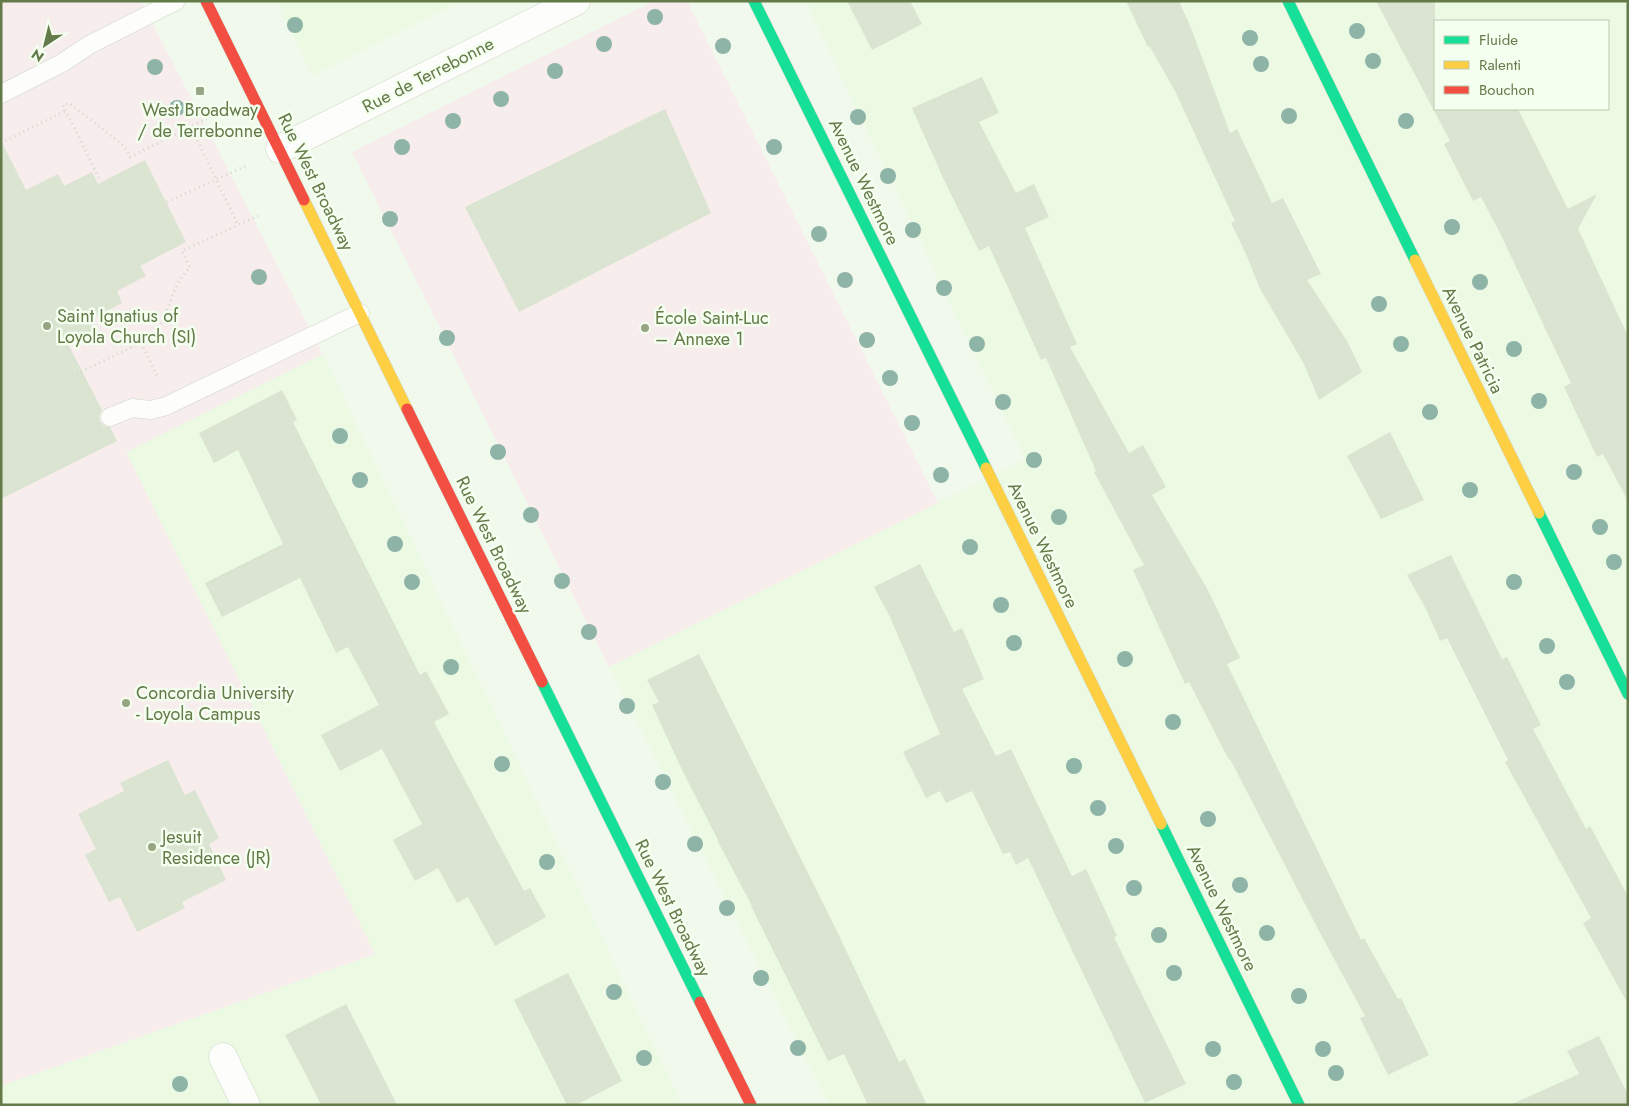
<svg xmlns="http://www.w3.org/2000/svg" width="1629" height="1106" font-family="Jost,sans-serif">
<style>
.residential{fill:#ecfae4;fill-rule:evenodd}
.education{fill:#f6edec}
.building{fill:#dae4d0}
.lines{fill:none;stroke-linecap:round;stroke-linejoin:round}
.lane-casing{stroke:#ced6c7;stroke-width:19}
.street-casing{stroke:#ced6c7;stroke-width:29}
.fast-casing{stroke:#cfd8c7;stroke-width:12}
.slow-casing{stroke:#cfd8c7;stroke-width:12}
.jam-casing{stroke:#cfd8c7;stroke-width:12}
.path{stroke:#d3d9cc;stroke-width:3;stroke-dasharray:1 4;stroke-linecap:butt}
.lane{stroke:#fdfefc;stroke-width:18}
.street{stroke:#fdfefc;stroke-width:28}
.fast{stroke:#16e098;stroke-width:11}
.slow{stroke:#ffcf43;stroke-width:11}
.jam{stroke:#f24e42;stroke-width:11}
.tree{fill:#8eb3a7}
.poi-dot{fill:#96a682;stroke:#f4fff0;stroke-width:2}
.labels{text-anchor:middle;dominant-baseline:central;stroke-width:5;stroke-linejoin:round;paint-order:stroke}
.street-label{font-size:18px;fill:#657a49;stroke:#f4fff0}
.poi-label{font-size:18px;fill:#657a49;stroke:#f4fff0;text-anchor:start}
</style>
<rect width="100%" height="100%" fill="#f1f9ed"/>
<path class="residential" d="M276,1H462L313,76Z
M805,1H1628V1105H829L609,667L1025,459ZM1435,21H1608V109H1435Z
M323,354L682,1105H1V1086L375,954L126,452Z"/>
<path class="education" d="M1,1H141L323,354L126,452L375,954L1,1086Z
M654,1H687L938,503L609,667L352,152Z"/>
<path class="building" d="M847,1H910L922,24L872,50Z
M1126,1H1179L1191,28L1230,133L1237,129L1272,203L1283,198L1321,274L1307,280L1347,341L1362,372L1319,400L1303,362L1260,289L1246,254L1231,223L1235,221L1175,91L1150,47H1148Z
M1376,1H1435V109H1518L1568,209L1597,194L1578,229L1628,336V501L1603,454L1597,457L1564,387L1571,383L1500,233L1481,197L1473,201L1444,144L1450,141Z
M982,77L999,113L979,122L1016,193L1034,184L1049,217L1025,228L1077,344L1070,347L1129,453L1143,445L1166,487L1152,495L1208,590L1240,658L1227,664L1361,940L1364,938L1398,999L1401,998L1429,1055L1388,1075L1360,1018L1365,1016L1319,931L1230,759L1229,760L1189,682L1185,684L1133,570L1144,565L1094,472L1096,471L1046,358L1041,360L989,246L979,251L943,178L912,108Z
M665,109L711,213L519,312L465,207Z
M1,141L26,190L58,174L64,186L92,172L98,184L145,160L186,242L140,266L146,276L117,291L122,303L89,320L95,333L69,346L102,410L99,416L100,421L104,426L110,427L117,441L1,499Z
M282,390L297,420L293,422L420,675L426,671L449,714L434,722L524,891L530,888L546,917L495,946L468,897L457,903L438,868L415,881L393,840L422,824L382,749L340,771L321,735L379,705L348,647L336,653L300,578L222,617L205,583L283,544L238,450L214,463L199,433Z
M1390,432L1424,500L1381,519L1347,456Z
M1451,555L1502,659L1507,657L1541,725L1533,729L1586,829L1590,826L1628,896V1004L1583,923L1591,918L1505,762L1508,760L1447,638L1440,641L1426,609L1407,575Z
M920,564L954,632L962,628L984,679L962,689L996,756L1011,749L1072,876L1086,869L1117,936L1114,937L1186,1084L1145,1103L1028,858L1016,865L1010,852L1003,854L972,791L946,803L940,791L926,798L903,752L940,734L890,617L874,587Z
M699,654L832,921L899,1062L905,1059L927,1105H868L844,1054L828,1061L751,906H752L717,840H718L683,772L652,705L659,702L647,680Z
M168,760L185,795L195,790L219,838L209,844L226,880L182,902L185,908L137,932L120,897L109,902L85,855L96,849L78,814L124,791L120,783Z
M568,973L622,1081L576,1105H567L514,1000Z
M346,1004L365,1041L397,1105H321L304,1071L285,1035Z
M1599,1036L1628,1095V1105H1510L1579,1074L1567,1051Z"/>
<g class="lines">
<defs>
<path id="lane" d="M1,94L62,63L89,45L176,1
M110,417L132,408L151,410L166,406L360,313"/>
<path id="street" d="M280,149L576,1
M223,1057L246,1105"/>
<path id="fast" d="M754,1L986,468
M1288,1L1415,260
M1539,513L1628,694
M542,682L700,1002
M1161,824L1299,1105"/>
<path id="slow" d="M304,200L407,409
M1415,260L1539,513
M986,468L1161,824"/>
<path id="jam" d="M206,1L304,200
M407,409L542,682
M700,1002L751,1105"/>
</defs>
<use href="#lane" class="lane-casing"/>
<use href="#street" class="street-casing"/>
<use href="#fast" class="fast-casing"/>
<use href="#slow" class="slow-casing"/>
<use href="#jam" class="jam-casing"/>
<path class="path" d="M191,127L238,225L260,215
M1,143L65,111
M99,178L63,105L69,103L124,146L130,157L212,116
M167,202L248,165
M141,343L157,376
M72,376L151,338C171,316 169,286 190,268L182,251L238,225"/>
<use href="#lane" class="lane"/>
<use href="#street" class="street"/>
<use href="#fast" class="fast"/>
<use href="#slow" class="slow"/>
<use href="#jam" class="jam"/>
</g>
<g class="tree">
<circle cx="655" cy="17" r="8"/>
<circle cx="295" cy="25" r="8"/>
<circle cx="1357" cy="31" r="8"/>
<circle cx="1250" cy="38" r="8"/>
<circle cx="604" cy="44" r="8"/>
<circle cx="723" cy="46" r="8"/>
<circle cx="1373" cy="61" r="8"/>
<circle cx="1261" cy="64" r="8"/>
<circle cx="155" cy="67" r="8"/>
<circle cx="555" cy="71" r="8"/>
<circle cx="501" cy="99" r="8"/>
<circle cx="177" cy="108" r="8"/>
<circle cx="1289" cy="116" r="8"/>
<circle cx="858" cy="117" r="8"/>
<circle cx="453" cy="121" r="8"/>
<circle cx="1406" cy="121" r="8"/>
<circle cx="402" cy="147" r="8"/>
<circle cx="774" cy="147" r="8"/>
<circle cx="888" cy="176" r="8"/>
<circle cx="390" cy="219" r="8"/>
<circle cx="1452" cy="227" r="8"/>
<circle cx="913" cy="230" r="8"/>
<circle cx="819" cy="234" r="8"/>
<circle cx="259" cy="277" r="8"/>
<circle cx="845" cy="280" r="8"/>
<circle cx="1480" cy="282" r="8"/>
<circle cx="944" cy="288" r="8"/>
<circle cx="1379" cy="304" r="8"/>
<circle cx="447" cy="338" r="8"/>
<circle cx="867" cy="340" r="8"/>
<circle cx="977" cy="344" r="8"/>
<circle cx="1401" cy="344" r="8"/>
<circle cx="1514" cy="349" r="8"/>
<circle cx="890" cy="378" r="8"/>
<circle cx="1539" cy="401" r="8"/>
<circle cx="1003" cy="402" r="8"/>
<circle cx="1430" cy="412" r="8"/>
<circle cx="912" cy="423" r="8"/>
<circle cx="340" cy="436" r="8"/>
<circle cx="498" cy="452" r="8"/>
<circle cx="1034" cy="460" r="8"/>
<circle cx="1574" cy="472" r="8"/>
<circle cx="941" cy="475" r="8"/>
<circle cx="360" cy="480" r="8"/>
<circle cx="1470" cy="490" r="8"/>
<circle cx="531" cy="515" r="8"/>
<circle cx="1059" cy="517" r="8"/>
<circle cx="1600" cy="527" r="8"/>
<circle cx="395" cy="544" r="8"/>
<circle cx="970" cy="547" r="8"/>
<circle cx="1614" cy="562" r="8"/>
<circle cx="562" cy="581" r="8"/>
<circle cx="412" cy="582" r="8"/>
<circle cx="1514" cy="582" r="8"/>
<circle cx="1001" cy="605" r="8"/>
<circle cx="589" cy="632" r="8"/>
<circle cx="1014" cy="643" r="8"/>
<circle cx="1547" cy="646" r="8"/>
<circle cx="1125" cy="659" r="8"/>
<circle cx="451" cy="667" r="8"/>
<circle cx="1567" cy="682" r="8"/>
<circle cx="627" cy="706" r="8"/>
<circle cx="1173" cy="722" r="8"/>
<circle cx="502" cy="764" r="8"/>
<circle cx="1074" cy="766" r="8"/>
<circle cx="663" cy="782" r="8"/>
<circle cx="1098" cy="808" r="8"/>
<circle cx="1208" cy="819" r="8"/>
<circle cx="695" cy="844" r="8"/>
<circle cx="1116" cy="846" r="8"/>
<circle cx="547" cy="862" r="8"/>
<circle cx="1240" cy="885" r="8"/>
<circle cx="1134" cy="888" r="8"/>
<circle cx="727" cy="908" r="8"/>
<circle cx="1267" cy="933" r="8"/>
<circle cx="1159" cy="935" r="8"/>
<circle cx="1174" cy="973" r="8"/>
<circle cx="761" cy="978" r="8"/>
<circle cx="614" cy="992" r="8"/>
<circle cx="1299" cy="996" r="8"/>
<circle cx="798" cy="1048" r="8"/>
<circle cx="1213" cy="1049" r="8"/>
<circle cx="1323" cy="1049" r="8"/>
<circle cx="644" cy="1058" r="8"/>
<circle cx="1336" cy="1073" r="8"/>
<circle cx="1234" cy="1082" r="8"/>
<circle cx="180" cy="1084" r="8"/>
</g>
<g class="poi-dot">
<rect x="195" y="86" width="10" height="10" rx="2.5"/>
<circle cx="47" cy="326" r="5"/>
<circle cx="645" cy="328" r="5"/>
<circle cx="126" cy="703" r="5"/>
<circle cx="152" cy="847" r="5"/>
</g>
<g class="labels">
<g class="street-label">
<text transform="translate(428 75) rotate(-27)">Rue de Terrebonne</text>
<text transform="translate(316 182) rotate(64)">Rue West Broadway</text>
<text transform="translate(864 182) rotate(64)">Avenue Westmore</text>
<text transform="translate(1473 340) rotate(64)">Avenue Patricia</text>
<text transform="translate(494 545) rotate(64)">Rue West Broadway</text>
<text transform="translate(1043 545) rotate(64)">Avenue Westmore</text>
<text transform="translate(673 908) rotate(64)">Rue West Broadway</text>
<text transform="translate(1222 908) rotate(64)">Avenue Westmore</text>
</g>
<g class="poi-label">
<text x="200" y="110" text-anchor="middle">West Broadway<tspan x="200" dy="21">/ de Terrebonne</tspan></text>
<text x="57" y="316">Saint Ignatius of<tspan x="57" dy="21">Loyola Church (SI)</tspan></text>
<text x="655" y="318">École Saint-Luc<tspan x="655" dy="21">– Annexe 1</tspan></text>
<text x="136" y="693">Concordia University<tspan x="136" dy="21">- Loyola Campus</tspan></text>
<text x="162" y="837">Jesuit<tspan x="162" dy="21">Residence (JR)</tspan></text>
</g>
</g>
<rect width="1629" height="1106" fill="none" stroke="#657a49" stroke-width="5"/>
<rect x="1434" y="20" width="175" height="90" fill="#f4fff0" stroke="#bbcaad"/>
<rect x="1444" y="36" width="25" height="8" fill="#16e098" stroke="#bbcaad"/>
<text x="1479" y="45" font-size="15" fill="#657a49">Fluide</text>
<rect x="1444" y="61" width="25" height="8" fill="#ffcf43" stroke="#bbcaad"/>
<text x="1479" y="70" font-size="15" fill="#657a49">Ralenti</text>
<rect x="1444" y="86" width="25" height="8" fill="#f24e42" stroke="#bbcaad"/>
<text x="1479" y="95" font-size="15" fill="#657a49">Bouchon</text>
<g transform="translate(45 45) rotate(215)" stroke="#f4fff0" stroke-width="4" paint-order="stroke">
<path d="M0-4L9 19L0 12L-9 19Z" fill="#657a49"/>
<text y="-8" font-size="14" font-weight="bold" text-anchor="middle" fill="#657a49">N</text>
</g>
</svg>
